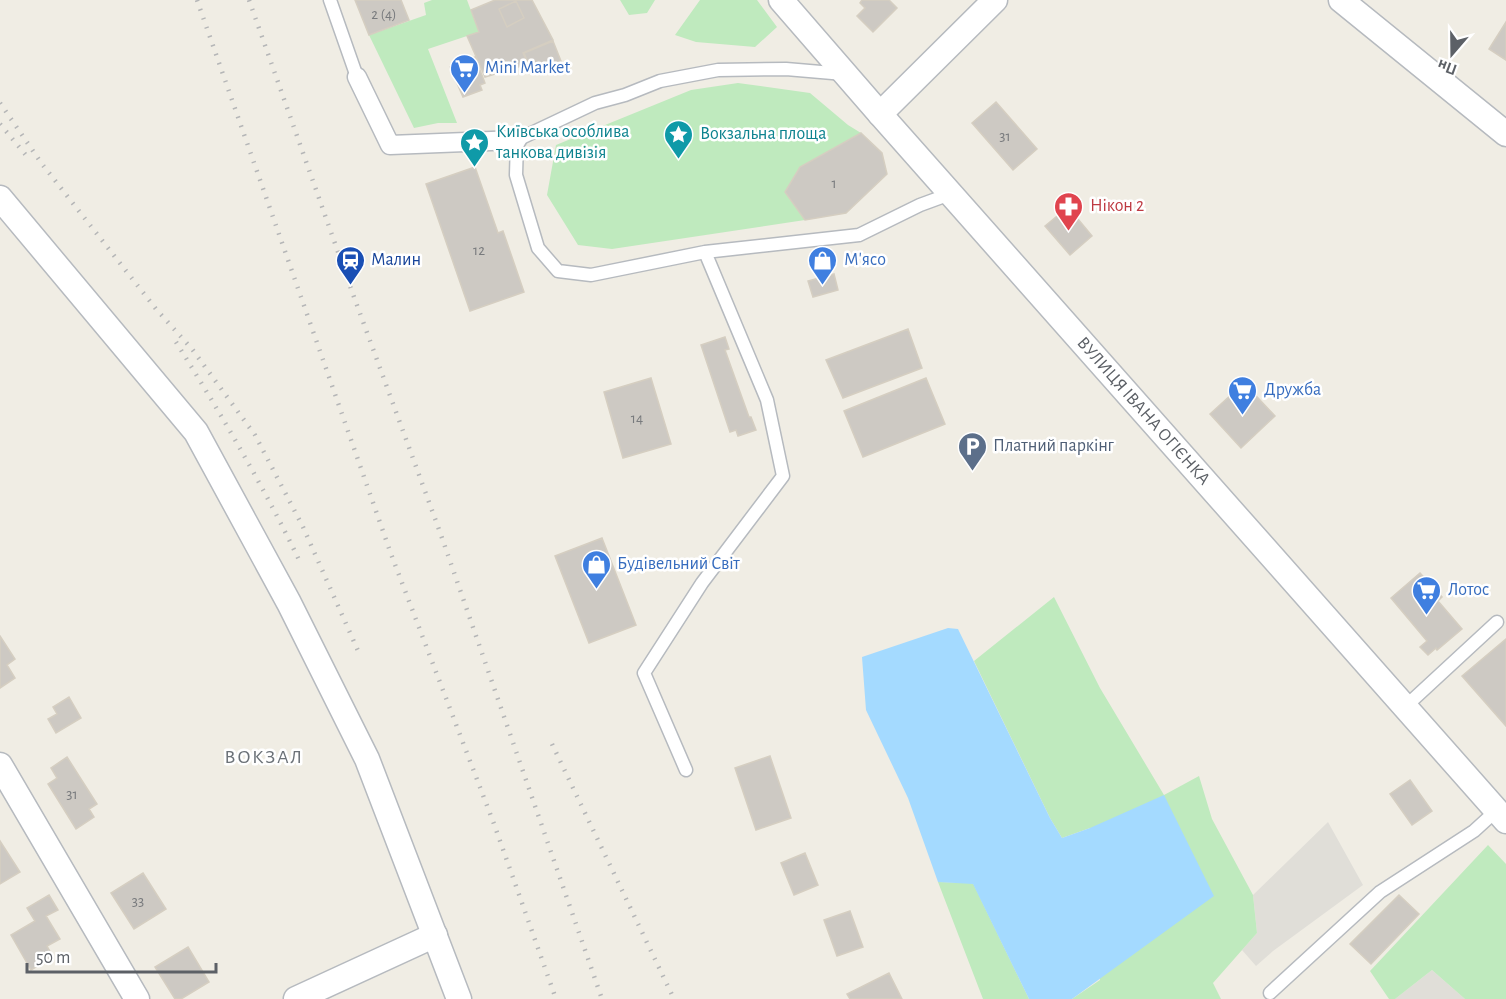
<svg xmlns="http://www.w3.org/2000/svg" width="1506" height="999" font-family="'Alegreya Sans',sans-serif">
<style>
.industrial{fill:#e0ded8}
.green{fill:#bfeabe}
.water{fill:#a4daff}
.building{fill:#cdc9c3;stroke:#d5cec1;stroke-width:1.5;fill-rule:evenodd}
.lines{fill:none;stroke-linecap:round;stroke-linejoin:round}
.service-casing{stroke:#b6babf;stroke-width:15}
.pedestrian-casing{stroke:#b6babf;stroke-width:21}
.minor-casing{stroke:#b6babf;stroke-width:27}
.service{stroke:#fff;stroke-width:12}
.pedestrian{stroke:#fff;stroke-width:18}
.minor{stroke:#fff;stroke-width:24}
.rail{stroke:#b5b6b7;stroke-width:4.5;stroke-dasharray:1.5 8;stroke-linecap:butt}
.labels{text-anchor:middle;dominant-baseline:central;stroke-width:5;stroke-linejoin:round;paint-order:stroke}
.number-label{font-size:15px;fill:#787a7d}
.shop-label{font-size:18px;fill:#366cbe;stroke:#fff;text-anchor:start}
.culture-label{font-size:18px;fill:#0d838f;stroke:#fff;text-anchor:start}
.health-label{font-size:18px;fill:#be3a42;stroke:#fff;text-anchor:start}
.transit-label{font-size:18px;fill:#164399;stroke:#fff;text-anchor:start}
.street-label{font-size:18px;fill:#5c6066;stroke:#fff}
.service-label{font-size:18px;fill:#4e5e75;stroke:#fff;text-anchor:start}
.neighbourhood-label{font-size:20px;letter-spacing:1.5px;fill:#6c7278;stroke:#fff}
</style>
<rect width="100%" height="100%" fill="#f0ede4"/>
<path class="industrial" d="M1328,822L1363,885L1273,951L1256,966L1242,950L1257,933L1253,895Z
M1432,970L1465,999H1395Z"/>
<path class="green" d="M432,0H467L479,32L428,49L457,123H438L414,128L369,35L426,15L424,3Z
M620,0H655L647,13L629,15Z
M700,0H757L777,27L755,47L696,42L675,35Z
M738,83L810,93L848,125L861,133L800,167L785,192L805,220L612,249L578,245L547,195L556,145L691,90Z
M1054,597L1100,688L1164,795L1199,776L1212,819L1253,895L1257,933L1213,983L1221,999H1072L1100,980L1090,828L1062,838L1050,818L974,661Z
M1488,845L1506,864V999H1465L1432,970L1395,999H1389L1370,971Z
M938,882L973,883L1029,999H983Z"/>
<path class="water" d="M948,628L958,629L1050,818L1062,838L1090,828L1164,795L1214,896L1072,999H1029L973,884L938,882L908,798L866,710L862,657Z"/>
<path class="building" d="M355,0H401L409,20L369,35Z
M495,0H532L553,40L523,53L528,64L485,77L467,36L479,32L471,10ZM516,1L524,18L507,27L499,9Z
M862,0H889L897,8L873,32L857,16L865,8L860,3Z
M516,1L524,18L507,27L499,9Z
M1506,22V60L1489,49Z
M553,41L561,61L532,73L524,53Z
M475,57L485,83L480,85L482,90L463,97L450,67Z
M996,102L1037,149L1013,170L972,123Z
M861,133L882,153L887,174L846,213L805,220L785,192L800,167Z
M475,167L498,233L503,231L524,292L470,311L426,184Z
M1068,207L1092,236L1070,255L1045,226Z
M834,274L838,290L813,297L808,281Z
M908,329L922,368L843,398L826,360Z
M725,337L729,349L725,350L749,417H751L756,430L738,436L736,430L730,432L701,345Z
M651,378L671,444L623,458L604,392Z
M926,378L945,424L863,457L844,411Z
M1244,383L1275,416L1241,448L1210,414Z
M602,538L636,625L589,643L555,556Z
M1420,573L1442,597L1438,601L1462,629L1437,650L1436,648L1428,655L1420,647L1427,641L1391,598Z
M0,636L15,659L7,665L15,678L0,688Z
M1506,639V726L1462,676Z
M69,697L81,718L56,733L48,719L57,714L53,707Z
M770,756L791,818L756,830L735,768Z
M67,757L97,804L89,809L94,817L76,829L48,784L57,778L51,768Z
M1410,780L1432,811L1412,825L1390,794Z
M0,841L20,872L0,884Z
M805,853L818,885L794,895L781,863Z
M143,873L166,909L134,929L111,893Z
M49,895L58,910L46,916L60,939L47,946L53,957L31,970L11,935L35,921L27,908Z
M1399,895L1419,914L1371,964L1350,944Z
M850,911L863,947L837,956L824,920Z
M188,947L209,982L181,999H175L155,967Z
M889,973L902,999H850L847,994Z"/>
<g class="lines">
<defs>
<path id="service" d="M330,0L357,77
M844,74L786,69L718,70L660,81L625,95L595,103L517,140L516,175L538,248L558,271L591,275L705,252L859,235L920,205L950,194
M1405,707L1497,622
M686,770L644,673L702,583L783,476L767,400L705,252
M1270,993L1380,892L1474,831L1497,810"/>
<path id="pedestrian" d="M357,77L390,145L517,140"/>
<g id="minor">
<path id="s1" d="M781,0L880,114L1506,821"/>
<path d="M1341,0L1506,134"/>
<path d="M880,114L995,0"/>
<path d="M0,198L196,432L289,603L367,759L459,999"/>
<path d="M0,765L137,999"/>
<path d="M296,999L435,935"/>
</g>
</defs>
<use href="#service" class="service-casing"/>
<use href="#pedestrian" class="pedestrian-casing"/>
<use href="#minor" class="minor-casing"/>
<use href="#service" class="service"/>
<use href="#pedestrian" class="pedestrian"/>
<use href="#minor" class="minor"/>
<path class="rail" d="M197,0L391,554L494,824L556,999
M249,0L350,286L441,535L602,999
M0,103L42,164L156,309L192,349L255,435L303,527L359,653
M0,124L30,160
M176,342C221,414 264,487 301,564
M552,744L674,999"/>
</g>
<defs>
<symbol id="supermarket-pin" viewBox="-11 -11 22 30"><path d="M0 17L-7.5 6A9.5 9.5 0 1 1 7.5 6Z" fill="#3f7fe0" stroke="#fff"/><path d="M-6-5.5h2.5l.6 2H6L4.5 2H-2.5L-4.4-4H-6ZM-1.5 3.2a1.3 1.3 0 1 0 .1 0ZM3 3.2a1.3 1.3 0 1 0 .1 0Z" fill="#fff"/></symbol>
<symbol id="sight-pin" viewBox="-11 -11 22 30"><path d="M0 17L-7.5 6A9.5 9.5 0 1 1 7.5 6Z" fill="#0f9aa8" stroke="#fff"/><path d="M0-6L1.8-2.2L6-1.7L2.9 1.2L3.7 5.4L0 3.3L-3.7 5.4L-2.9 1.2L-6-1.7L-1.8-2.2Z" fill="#fff"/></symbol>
<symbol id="pharmacy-pin" viewBox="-11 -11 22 30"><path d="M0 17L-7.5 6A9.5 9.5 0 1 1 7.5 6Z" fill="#e0444e" stroke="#fff"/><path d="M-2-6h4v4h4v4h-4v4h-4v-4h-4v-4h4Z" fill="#fff"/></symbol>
<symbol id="station-pin" viewBox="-11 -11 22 30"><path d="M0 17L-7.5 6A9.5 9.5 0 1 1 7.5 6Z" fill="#1a4fb4" stroke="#fff"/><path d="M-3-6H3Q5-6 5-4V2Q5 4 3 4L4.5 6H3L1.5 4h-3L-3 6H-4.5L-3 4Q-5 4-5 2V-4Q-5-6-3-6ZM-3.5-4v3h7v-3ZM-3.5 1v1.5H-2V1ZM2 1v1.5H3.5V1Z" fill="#fff"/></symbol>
<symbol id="shop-pin" viewBox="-11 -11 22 30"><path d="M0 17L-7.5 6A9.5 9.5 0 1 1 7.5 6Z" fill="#3f7fe0" stroke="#fff"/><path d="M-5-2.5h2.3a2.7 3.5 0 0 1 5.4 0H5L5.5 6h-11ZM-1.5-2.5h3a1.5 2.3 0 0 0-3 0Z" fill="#fff"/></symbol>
<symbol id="parking-pin" viewBox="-11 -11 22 30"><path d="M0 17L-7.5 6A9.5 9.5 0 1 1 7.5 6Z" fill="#5c6f8a" stroke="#fff"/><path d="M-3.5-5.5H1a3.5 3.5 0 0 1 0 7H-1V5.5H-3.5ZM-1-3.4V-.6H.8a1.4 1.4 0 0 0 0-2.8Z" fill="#fff"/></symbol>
</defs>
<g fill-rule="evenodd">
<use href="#supermarket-pin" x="448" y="52" width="33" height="45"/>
<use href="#sight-pin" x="662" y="118" width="33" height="45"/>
<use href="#sight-pin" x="458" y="126" width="33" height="45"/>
<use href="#pharmacy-pin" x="1052" y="190" width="33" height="45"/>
<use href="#station-pin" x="334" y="244" width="33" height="45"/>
<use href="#shop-pin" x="806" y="244" width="33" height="45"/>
<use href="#supermarket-pin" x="1226" y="374" width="33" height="45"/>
<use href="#parking-pin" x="956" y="430" width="33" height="45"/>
<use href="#shop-pin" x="580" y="548" width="33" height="45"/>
<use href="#supermarket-pin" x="1410" y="574" width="33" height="45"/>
</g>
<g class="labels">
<g class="number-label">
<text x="384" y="14">2 (4)</text>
<text x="1005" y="136">31</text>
<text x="834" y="183">1</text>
<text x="479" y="250">12</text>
<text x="637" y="418">14</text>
<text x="72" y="794">31</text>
<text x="138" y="901">33</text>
</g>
<g class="shop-label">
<text x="485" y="68">Mini Market</text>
<text x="844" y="260">М'ясо</text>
<text x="1264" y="390">Дружба</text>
<text x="617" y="564">Будівельний Світ</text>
<text x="1448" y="590">Лотос</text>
</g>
<g class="culture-label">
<text x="496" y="132">Київська особлива<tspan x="496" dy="21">танкова дивізія</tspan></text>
<text x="700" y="134">Вокзальна площа</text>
</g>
<g class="health-label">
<text x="1090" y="206">Нікон 2</text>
</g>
<g class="transit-label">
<text x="371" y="260">Малин</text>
</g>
<g class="street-label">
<text stroke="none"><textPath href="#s1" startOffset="548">ВУЛИЦЯ ІВАНА ОГІЄНКА</textPath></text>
</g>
<g class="service-label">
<text x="993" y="446">Платний паркінг</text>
</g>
<g class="neighbourhood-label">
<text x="264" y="757">ВОКЗАЛ</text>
</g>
</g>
<g transform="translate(1452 54) rotate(200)" stroke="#ffffff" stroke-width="4.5" paint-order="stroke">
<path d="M0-4.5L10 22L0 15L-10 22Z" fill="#5c6066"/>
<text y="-9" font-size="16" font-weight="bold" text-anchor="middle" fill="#5c6066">Пн</text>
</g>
<path d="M27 963v9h189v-9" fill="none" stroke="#5c6066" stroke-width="3"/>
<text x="36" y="963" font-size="18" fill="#5c6066" stroke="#ffffff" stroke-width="4.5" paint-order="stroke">50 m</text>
</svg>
